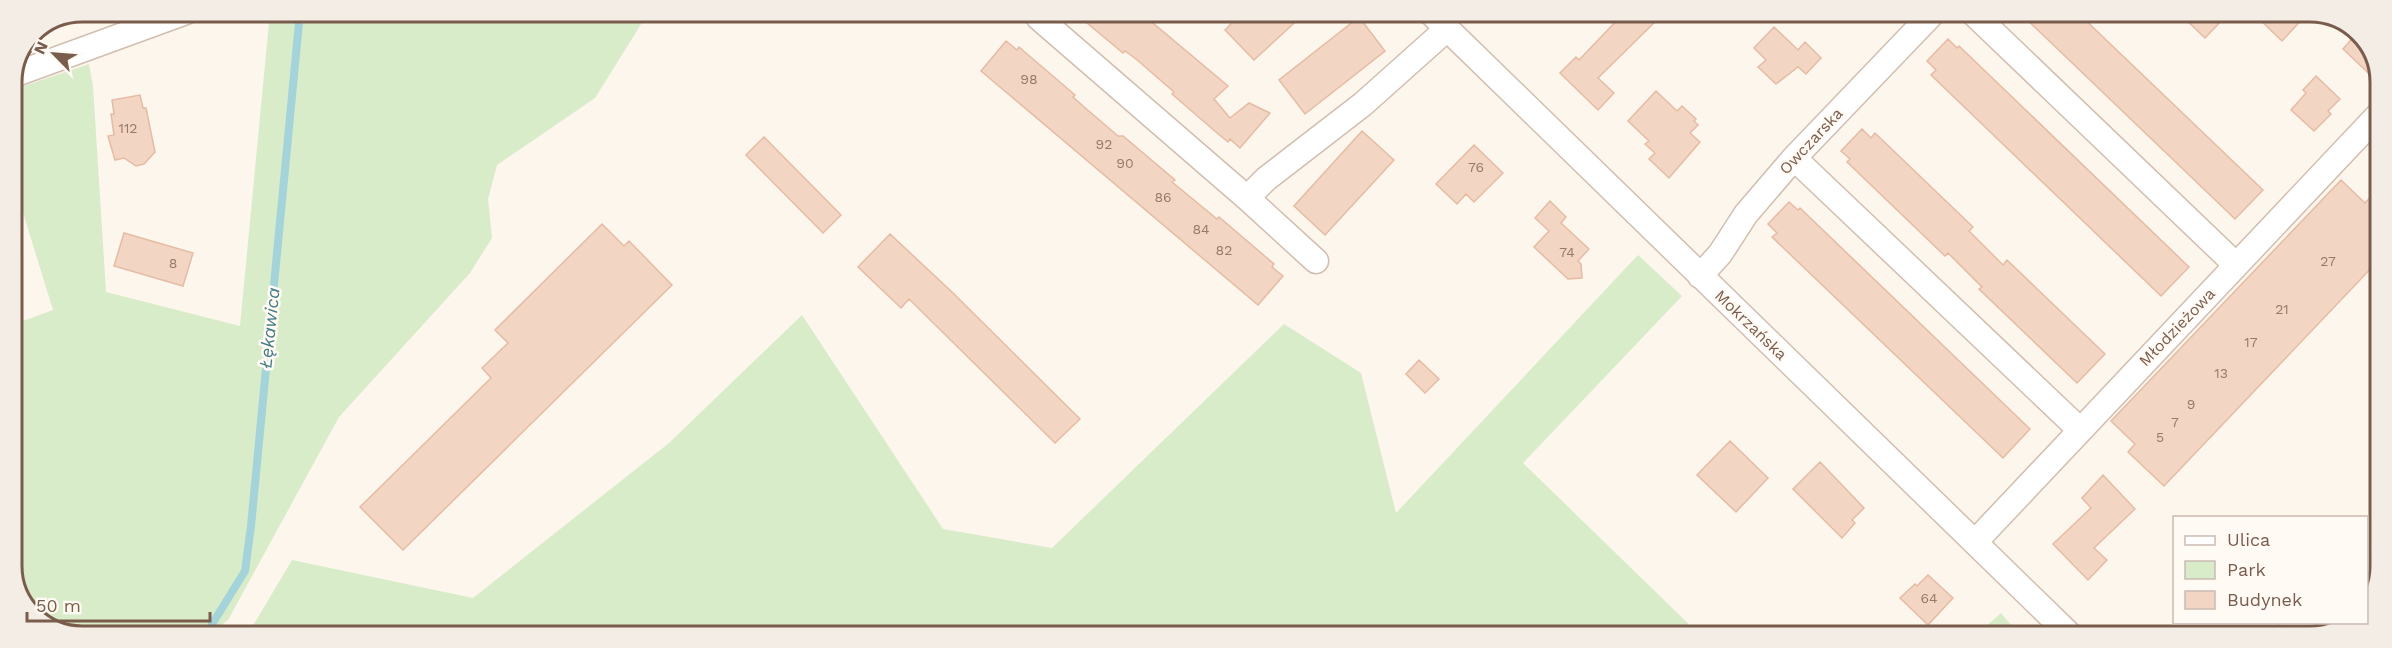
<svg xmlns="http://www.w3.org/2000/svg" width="2392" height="648" font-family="'Work Sans',sans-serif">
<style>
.green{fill:#d8ecc9}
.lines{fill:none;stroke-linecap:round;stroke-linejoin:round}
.stream{stroke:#a5d3da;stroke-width:8}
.building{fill:#f3d5c3;stroke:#e6bba3;stroke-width:1.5}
.minor-casing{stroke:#d1beb0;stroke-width:27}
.minor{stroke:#fff;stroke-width:24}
.labels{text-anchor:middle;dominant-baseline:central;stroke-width:5;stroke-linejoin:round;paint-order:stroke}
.number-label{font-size:14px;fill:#987a6a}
.street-label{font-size:16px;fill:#7a5c4d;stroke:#fffaf3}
.water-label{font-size:18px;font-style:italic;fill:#437c86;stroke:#fffaf3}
.rim{fill:none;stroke:#7a5c4d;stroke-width:3}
</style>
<rect width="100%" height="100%" fill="#fdf6ec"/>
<path class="green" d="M270,12L648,13L595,98L497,165L488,199L492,238L470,273L339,417L228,620L210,634H65L29,612L12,570V325L53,310L12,177V90L89,64L93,86L106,292L240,326Z
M1638,255L1682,296L1523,463L1700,635L248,634L292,560L473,598L669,443L802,315L943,529L1052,548L1284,324L1361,373L1396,513Z
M2001,613L2020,636H1975Z"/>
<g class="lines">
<path class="stream" d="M206,634L245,571L251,526L300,12"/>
</g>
<path class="building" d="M1075,13H1141L1228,86L1214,99L1230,118L1249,103L1270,113L1240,148L1230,139L1228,142L1217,133L1172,94L1174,92L1136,59L1125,51L1123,53Z
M1242,13H1305L1254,60L1225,30Z
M1623,14H1663L1598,78L1614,93L1598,110L1560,73L1576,57L1579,60Z
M2021,14H2079L2263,190L2235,219Z
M2180,14H2228L2205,38Z
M2254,14H2307L2282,41Z
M1359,17L1385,51L1305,114L1279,80Z
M1774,27L1798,50L1805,42L1821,58L1806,74L1798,67L1776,84L1758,67L1766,60L1754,48Z
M2357,33L2363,36L2380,78V84L2343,49Z
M1948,39L1957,48L1959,46L2189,267L2161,296L1931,75L1936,70L1927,61Z
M1006,41L1017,50L1019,47L1075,95L1073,97L1083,106L1118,136H1123L1175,180L1172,182L1183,191L1217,219L1219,217L1274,264L1272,267L1283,276L1258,305L981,71Z
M2316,76L2340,99L2328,111L2331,114L2314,131L2291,110L2306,93L2303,90Z
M1656,91L1677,111L1682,106L1696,119L1694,121L1698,125L1690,133L1700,142L1669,178L1649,159L1655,153L1645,144L1649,141L1628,121Z
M140,95L143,108H146L155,152L144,164L136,166L124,158L115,160L108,136L114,135L111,114H114L112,100Z
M1862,129L1871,138L1875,133L1973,227L1969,231L2003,265L2007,260L2105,354L2077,383L1979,289L1982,287L1948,253L1945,256L1847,162L1850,159L1841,151Z
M1362,131L1394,160L1325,235L1294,206Z
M764,137L841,215L823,233L746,155Z
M1474,145L1503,173L1474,202L1466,194L1457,204L1436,184Z
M2341,180L2365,203L2379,188V260L2164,486L2128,452L2135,444L2111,421Z
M1550,201L1566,217L1561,223L1589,249L1578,261L1581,264L1582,278L1568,279L1534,247L1549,231L1535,218Z
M1789,202L1798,210L1800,208L2030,429L2003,458L1772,237L1777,233L1768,224Z
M602,224L624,246L629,241L672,285L403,550L360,507L491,378L482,368L508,343L495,330Z
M124,233L193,253L183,286L114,266Z
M890,234L953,293L1080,419L1055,443L909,299L901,308L858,267Z
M1419,360L1439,379L1425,393L1406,374Z
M1730,441L1768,478L1736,512L1697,475Z
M1820,462L1864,508L1852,520L1855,523L1842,538L1793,489Z
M2103,475L2135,509L2094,548L2107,560L2088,580L2053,544L2091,508L2082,498Z
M1928,575L1953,598L1928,625L1900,598L1915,584L1917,586Z"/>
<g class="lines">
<defs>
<path id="minor" d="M1036,13L1039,18L1247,198L1316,261
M1431,13L2071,636
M1974,14L2236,265
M16,74L186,12
M1794,158L2079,429
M1247,198L1266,179L1363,104L1447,29
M1700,276L1720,254L1746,214L1794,158L1932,14
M1975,542L2380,113
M2366,566L2378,556
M2285,636L2302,622"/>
</defs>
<use href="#minor" class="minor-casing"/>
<use href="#minor" class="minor"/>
</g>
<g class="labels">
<g class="number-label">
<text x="1029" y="79">98</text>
<text x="128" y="128">112</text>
<text x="1104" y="144">92</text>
<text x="1125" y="163">90</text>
<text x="1476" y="167">76</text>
<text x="1163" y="197">86</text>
<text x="1201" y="229">84</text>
<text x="1224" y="250">82</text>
<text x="1567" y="252">74</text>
<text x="2328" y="261">27</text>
<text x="173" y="263">8</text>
<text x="2282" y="309">21</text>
<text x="2251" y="342">17</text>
<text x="2221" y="373">13</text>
<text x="2191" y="404">9</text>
<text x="2175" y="422">7</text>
<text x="2160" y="437">5</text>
<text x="1929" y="598">64</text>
</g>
<g class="street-label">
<text transform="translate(1811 141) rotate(-47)">Owczarska</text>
<text transform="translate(1751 325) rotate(44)">Mokrzańska</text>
<text transform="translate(2177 327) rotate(-46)">Młodzieżowa</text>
</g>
<g class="water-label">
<text transform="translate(269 328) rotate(-84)">Łękawica</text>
</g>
</g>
<path d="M0 0H2392V648H0ZM82 22H2310A60 60 0 0 1 2370 82V566A60 60 0 0 1 2310 626H82A60 60 0 0 1 22 566V82A60 60 0 0 1 82 22Z" fill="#f4ede6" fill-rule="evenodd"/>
<path class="rim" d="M82 22H2310A60 60 0 0 1 2370 82V566A60 60 0 0 1 2310 626H82A60 60 0 0 1 22 566V82A60 60 0 0 1 82 22Z"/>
<rect x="2173" y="516" width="195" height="108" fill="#fffaf3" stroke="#cabbb1" stroke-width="1.5"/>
<rect x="2185" y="536" width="30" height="9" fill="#ffffff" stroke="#cabbb1" stroke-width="1.5"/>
<text x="2227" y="546" font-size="18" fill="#7a5c4d">Ulica</text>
<rect x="2185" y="561" width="30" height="18" fill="#d8ecc9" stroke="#cabbb1" stroke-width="1.5"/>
<text x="2227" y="576" font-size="18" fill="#7a5c4d">Park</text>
<rect x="2185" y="591" width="30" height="18" fill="#f3d5c3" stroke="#cabbb1" stroke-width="1.5"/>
<text x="2227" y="606" font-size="18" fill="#7a5c4d">Budynek</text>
<g transform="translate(54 54) rotate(295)" stroke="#fffaf3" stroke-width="4.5" paint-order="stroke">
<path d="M0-4.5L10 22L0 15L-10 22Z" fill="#7a5c4d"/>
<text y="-9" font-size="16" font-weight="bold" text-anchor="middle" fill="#7a5c4d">N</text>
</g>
<path d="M27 612v9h183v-9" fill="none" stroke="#7a5c4d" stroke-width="3"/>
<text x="36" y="612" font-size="18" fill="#7a5c4d" stroke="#fffaf3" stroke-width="4.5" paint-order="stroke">50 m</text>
</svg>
